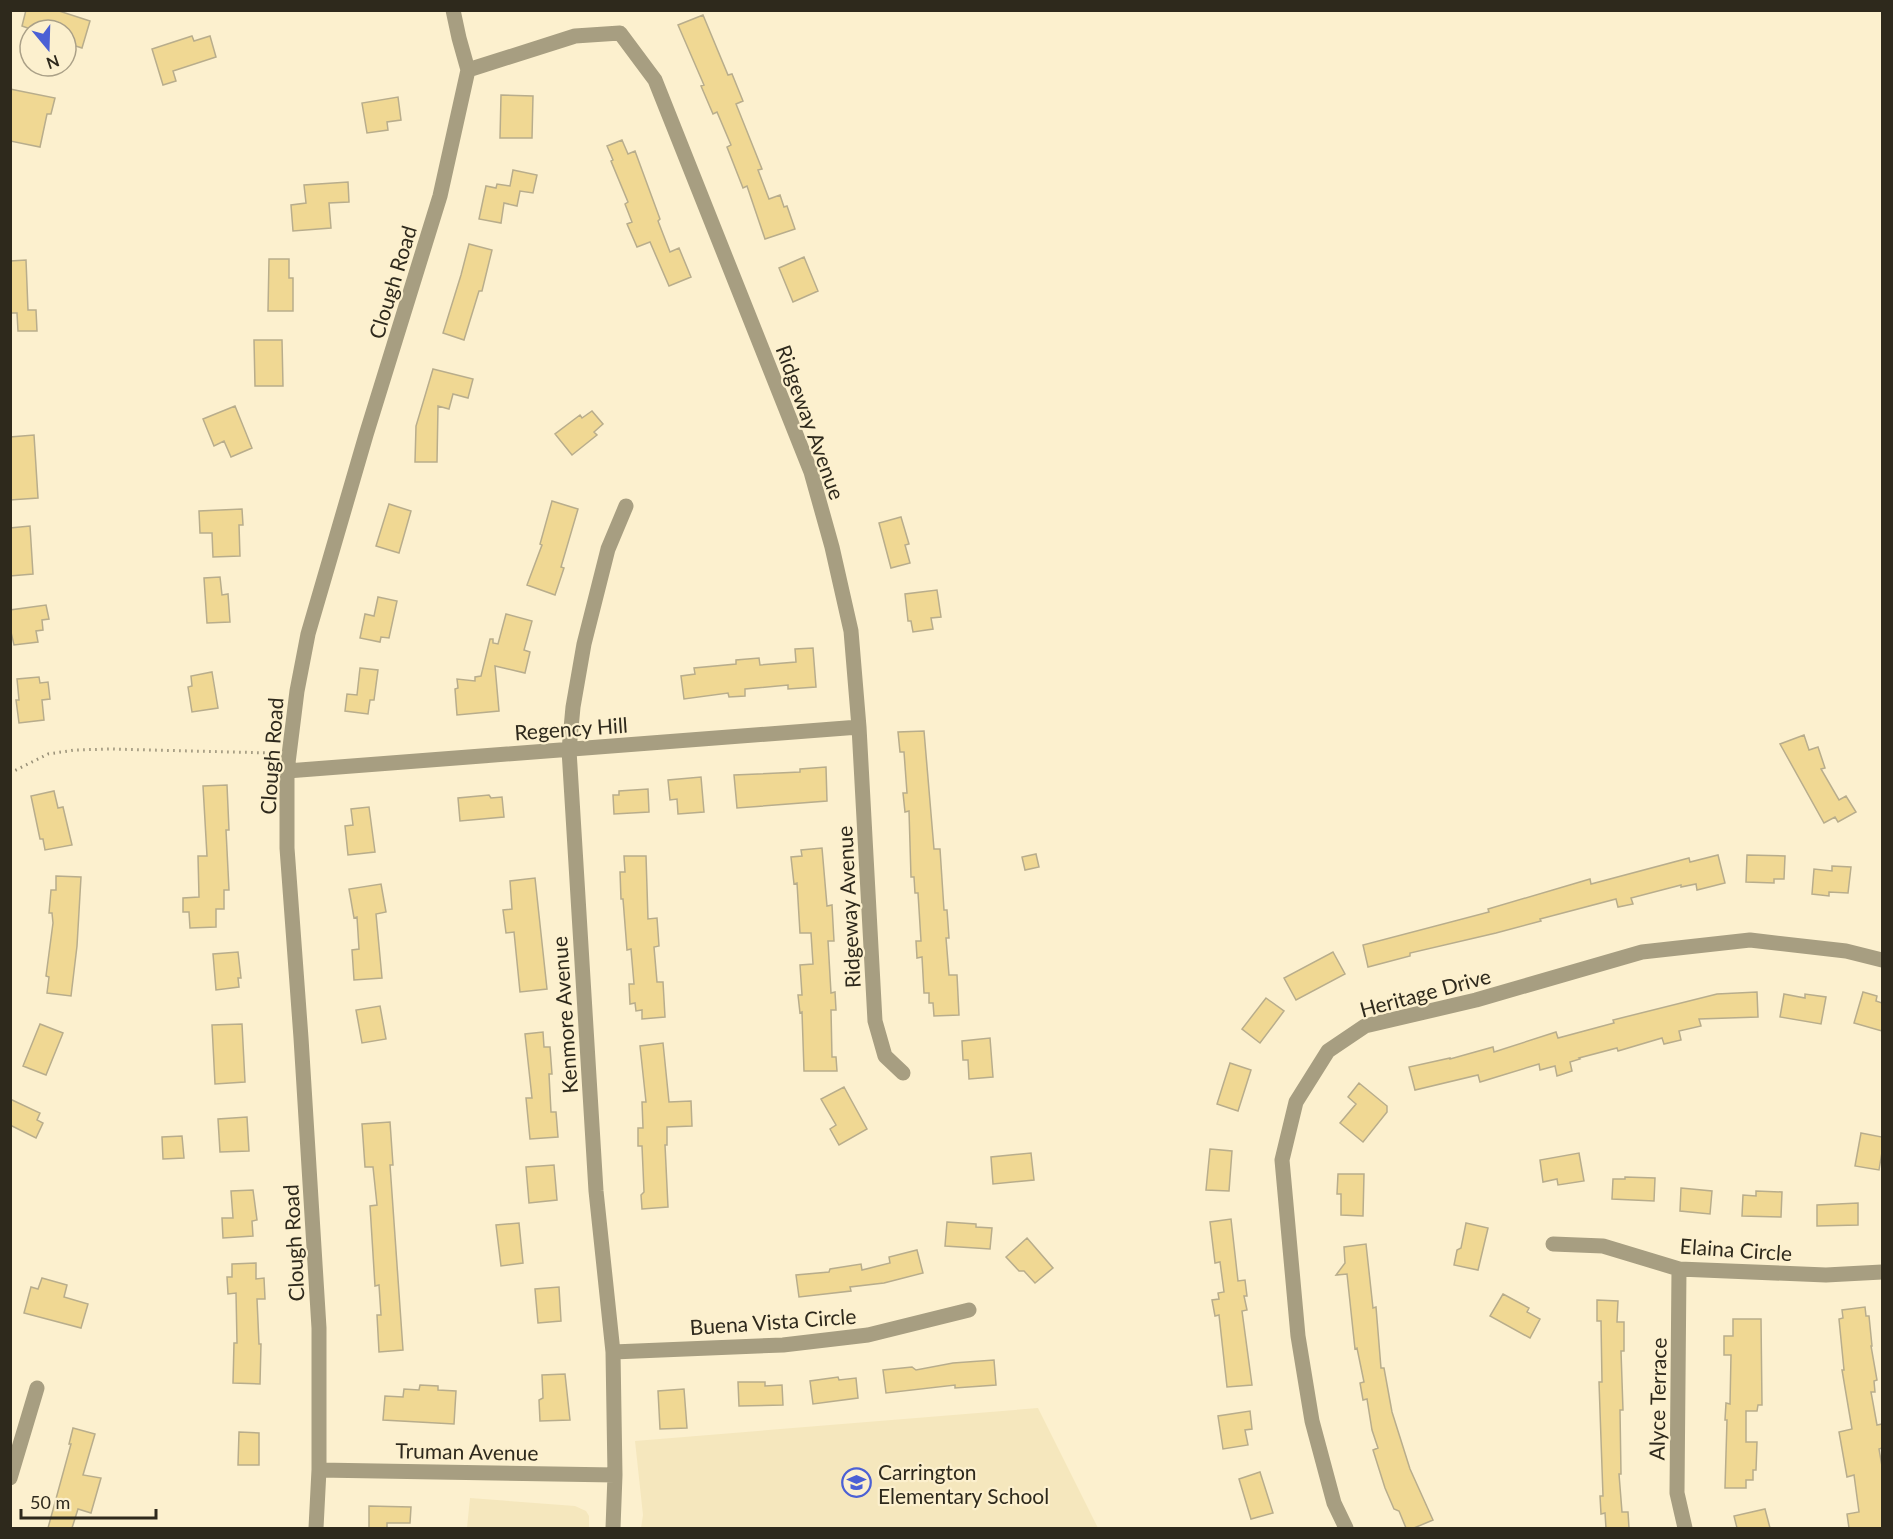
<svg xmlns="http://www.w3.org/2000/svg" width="1893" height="1539" font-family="Lato,sans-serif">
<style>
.built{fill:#f5e7bd}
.building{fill:#f0d893;stroke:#b8ad8c;stroke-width:1.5}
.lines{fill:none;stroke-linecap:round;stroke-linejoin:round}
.path{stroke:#978f77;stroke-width:3;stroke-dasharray:1.5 4.5;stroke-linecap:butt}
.minor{stroke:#a79e81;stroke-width:15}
.labels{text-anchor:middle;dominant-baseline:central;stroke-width:4.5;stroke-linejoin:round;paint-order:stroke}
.street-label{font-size:21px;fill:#2e291c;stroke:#fcf0ce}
.poi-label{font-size:21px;fill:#2e291c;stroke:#fcf0ce;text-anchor:start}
</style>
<rect width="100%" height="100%" fill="#fcf0ce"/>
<path class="built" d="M1038,1408L1098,1528H641L643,1515L635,1441Z
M470,1498L575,1506L586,1511L589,1516V1528H467Z"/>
<path class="building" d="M26,10H56L90,21L82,48L66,43V30H33L22,26Z
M703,15L728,75L732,74L743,101L736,104L762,169L758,170L769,199L780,195L784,207L787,206L795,229L765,239L747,186L743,188L727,147L731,145L717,112L713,114L701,86L704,85L678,25Z
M192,36L194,41L210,36L216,57L173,71L176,81L163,85L152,49Z
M10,89L55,98L51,114H47L40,147L10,141Z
M501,95L533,96L532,138H500Z
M398,97L401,120L387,122L388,130L367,133L362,103Z
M622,140L628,154L635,151L660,219L658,221L670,252L679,248L691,277L669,286L650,242L637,247L627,224L632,222L625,204L628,202L611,161L613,160L607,146Z
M513,170L537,175L533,193L520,191L517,206L504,203L501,223L479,219L486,186L496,188L497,184L510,186Z
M348,182L349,202L329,203L331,228L293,231L291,205L306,203L304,185Z
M469,244L492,250L482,291H479L464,340L443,333L461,275Z
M804,257L818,291L793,302L779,268Z
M269,259H289V278H293V311H268Z
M26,260L28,310H36L37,331H18L17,313H10V261Z
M254,340H282L283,386H255Z
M433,369L473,379L468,398L453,394L449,409L438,406L437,462H415L416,426Z
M235,406L252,448L231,457L224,441L214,446L203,419Z
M592,411L603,424L594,432L597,435L572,455L555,434L580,415L582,418Z
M34,435L38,498L10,500V437Z
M552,501L578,509L561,567L564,568L555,595L527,585L542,545L540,544Z
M389,504L411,511L399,553L376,546Z
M242,509L243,525H239L240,556L213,557L212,533H200L199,511Z
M901,517L909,544L905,545L910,563L891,568L879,523Z
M30,526L33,574L10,576V528Z
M220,577L222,595L228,594L230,622L207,623L204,578Z
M937,590L941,617L931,618L933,629L913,632L911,621H908L905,594Z
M378,597L397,601L389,638L381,637L380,642L360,638L365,614L374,616Z
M46,605L49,619L42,620L43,630L36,631L38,642L14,645L10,628V610Z
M506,614L532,621L524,650L530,652L525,673L495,666L499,711L457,715L455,689L458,688L457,679L475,681V677L481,676L490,639H493V643L498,644Z
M813,648L816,687L788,689V685L745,689V696L729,697L728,693L684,699L681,676L695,674L694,668L736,664V660L759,658L760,665L796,662L795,649Z
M360,668L378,670L374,700H370L368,714L345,711L347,694L357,695Z
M212,672L218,708L192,712L188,687L192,686L191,676Z
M39,677L40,683L48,682L50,699L42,700L44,720L19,723L16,700H19L17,679Z
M924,731L934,849H940L944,910H947L949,938H946L949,975H957L959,1015L934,1016L933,1003H929V993H924L922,957L917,958L916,941H921L918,893H915L914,877H911L909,811L905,812L903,793H907L904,752H900L898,732Z
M1804,735L1809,750L1818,747L1825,768L1821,769L1839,800L1846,796L1856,812L1838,822L1835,817L1824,823L1780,744Z
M826,767L827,801L737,808L734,775L800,772V769Z
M701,777L704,812L678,814L677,799L670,800L668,780Z
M227,785L229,830H226L229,890H224V909H216V927L190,928L189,912H183V898L199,897L198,856H207L203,786Z
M648,789L649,812L614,814L613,795H619V791Z
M54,791L58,808L63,807L72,845L45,850L43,839H40L31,796Z
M489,795L491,798L502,797L504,817L460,821L458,798Z
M369,807L375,852L348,855L345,826L353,825L351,809Z
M822,848L827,906L832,905L834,941H828L831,993L835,992L836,1010H831L832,1057H836L837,1071H804L802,1012L800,1013L798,995H802L800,965L813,964L811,933H800L797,883L794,884L791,857L802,856L801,850Z
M1036,854L1039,867L1025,870L1022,857Z
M1718,855L1725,883L1697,890L1696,884L1681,887V885L1631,898L1633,904L1618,907L1616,899L1540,919L1541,921L1496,933L1410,953V956L1368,967L1363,945L1489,912L1488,909L1590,879L1591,884L1689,858L1690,862Z
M1747,855L1785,856L1784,879H1774V883L1746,882Z
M624,856H646L648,919L657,918L659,946L654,947L657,982H663L665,1017L642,1019V1010L636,1011L635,1003L630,1004L629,984H634L631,949L627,950L623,899H621L620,872H625Z
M1832,866L1851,867L1848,893L1829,892V896L1812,894L1814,869L1832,871Z
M56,876L81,877L77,946L71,996L47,993L49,977L46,976L53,923L52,913H49L51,890H56Z
M535,878L547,989L520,992L514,932L506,933L503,910L512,909L510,881Z
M381,884L386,912L376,914L382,978L354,980L352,950L359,949L357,917L354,918L349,889Z
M238,952L241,978H238L239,987L216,990L213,954Z
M1333,952L1345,974L1296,1000L1284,978Z
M1757,992L1758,1017L1699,1019L1701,1026L1679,1031L1681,1040L1664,1044L1662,1038L1618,1051L1617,1048L1579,1058L1580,1059L1570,1062L1572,1071L1557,1076L1555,1066L1540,1070L1539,1064L1480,1082L1478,1075L1415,1090L1409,1067L1450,1058V1059L1493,1047L1494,1052L1556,1032L1558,1038L1614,1023L1613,1020L1717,994Z
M1863,992L1877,996L1876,1001L1882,1003V1031L1854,1023Z
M1784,994L1805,998V994L1826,997L1821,1024L1780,1017Z
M1266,998L1284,1011L1260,1043L1242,1029Z
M380,1006L386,1039L362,1043L356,1010Z
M40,1024L63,1033L46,1075L23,1066Z
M242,1024L245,1082L215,1084L212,1025Z
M543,1032L544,1047H550L552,1074H549L551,1112H556L558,1137L530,1139L526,1098H532L525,1034Z
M990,1038L993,1077L969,1079L968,1060H963L962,1041Z
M663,1043L669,1102L691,1101L692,1126L667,1127V1145H665L668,1207L642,1209L641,1195L644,1192L642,1146H638V1128H643L642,1102H646L640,1046Z
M1230,1063L1251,1070L1238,1111L1217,1104Z
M1359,1083L1387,1106V1112L1363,1142L1340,1123L1356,1104L1348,1097Z
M844,1087L867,1129L839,1145L830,1129L836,1125L821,1099Z
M10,1099L40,1113L37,1120L43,1123L36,1138L10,1125Z
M247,1117L249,1151L220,1152L218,1119Z
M390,1122L393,1165H390L403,1350L379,1352L377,1315H381L379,1285L375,1286L370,1206L377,1205L373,1167H365L362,1124Z
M1861,1133L1882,1137V1152L1879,1170L1855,1166Z
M182,1136L184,1158L163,1159L162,1137Z
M1210,1149L1232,1151L1229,1191L1206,1190Z
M1031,1153L1034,1180L993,1184L991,1157Z
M1579,1153L1584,1181L1558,1185L1557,1179L1543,1182L1540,1160Z
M554,1165L557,1200L529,1203L526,1167Z
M1338,1174H1364L1363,1216L1341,1215V1194H1337Z
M1625,1177L1655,1178L1654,1201L1612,1199L1613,1179H1625Z
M1681,1188L1712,1191L1710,1214L1680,1211Z
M253,1190L257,1220L252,1221L253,1236L223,1238L222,1218H233L231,1191Z
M1756,1191L1782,1192L1781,1217L1742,1216L1743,1195L1756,1196Z
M1858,1203V1225L1817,1226V1205Z
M1231,1219L1238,1281L1245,1280L1247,1296H1244L1247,1310L1242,1311L1252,1385L1227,1387L1219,1315L1215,1316L1212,1300L1219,1299L1218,1293L1224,1292L1220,1262L1215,1263L1210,1222Z
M947,1222L976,1224V1227L992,1228L990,1249L945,1246Z
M519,1223L523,1263L501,1266L496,1225Z
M1466,1223L1488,1228L1478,1270L1454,1265L1457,1250L1461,1248Z
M1027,1238L1053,1268L1035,1283L1024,1271H1019L1006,1257Z
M1366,1244L1373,1308L1376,1307L1381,1368H1384L1392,1412L1410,1469L1433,1520L1414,1528H1406L1399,1511L1394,1509L1385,1488L1373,1450L1378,1448L1372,1430L1367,1399L1363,1400L1360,1383L1364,1382L1357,1348L1355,1349L1347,1274L1336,1275L1345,1263L1344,1247Z
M917,1250L923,1273L884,1283L850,1287L851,1291L799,1297L796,1275L829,1272L830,1269L861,1264L862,1270L890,1263L889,1257Z
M256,1263V1279L264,1278L265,1299H257L259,1344H261L260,1384L233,1383L234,1343H237L236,1293L228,1294L227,1277H232V1264Z
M42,1278L67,1285L64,1297L88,1304L81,1328L24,1313L31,1287L38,1289Z
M559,1287L561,1321L538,1323L535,1289Z
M1503,1294L1529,1308L1527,1312L1540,1319L1530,1338L1490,1316Z
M1597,1300L1618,1301L1617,1322H1624V1351H1621L1623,1410H1620L1621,1474H1619L1622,1512H1628L1629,1528H1606L1605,1513L1601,1514L1600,1496H1603L1599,1382H1602L1601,1321H1597Z
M1865,1307L1866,1316H1869L1872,1346H1871L1877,1380L1874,1381L1875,1392H1871L1877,1425L1882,1424V1448L1879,1449L1882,1466V1528H1849L1847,1514L1859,1512L1854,1475L1847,1477L1839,1432L1852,1429L1842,1370H1844L1839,1319L1843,1318L1842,1310Z
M1733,1319H1761L1762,1405H1758L1757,1411H1746V1442H1757L1756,1470H1753V1480H1746V1488H1725L1727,1420H1725L1726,1403L1730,1404L1731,1355H1724V1336H1733Z
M994,1360L996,1385L955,1388V1385L886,1393L883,1370L912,1367L916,1370L953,1363Z
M565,1374L570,1420L540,1421L539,1400L543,1398L542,1375Z
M838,1377L839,1380L856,1378L858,1398L813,1404L810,1381Z
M738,1382H765V1386L782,1385L783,1405L739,1406Z
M420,1385L438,1386V1390L456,1391L454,1424L383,1420L385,1396L403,1397L404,1389L419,1390Z
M684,1389L687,1428L660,1429L658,1391Z
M1250,1411L1252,1429L1245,1430L1248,1445L1223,1449L1218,1416Z
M73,1428L95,1434L83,1475L101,1478L91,1513L78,1509L72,1528H48L71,1444H69Z
M239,1432L259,1433V1465H238Z
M1260,1472L1273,1513L1251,1519L1239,1479Z
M369,1506L411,1507L410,1523H387V1528H369Z
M1765,1509L1770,1528H1737L1734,1516Z"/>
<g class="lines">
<path class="path" d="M10,773L48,754L75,750L111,749L272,753"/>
<path class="minor" d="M468,70L575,36L620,33L655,80L811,472L832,547L851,631L859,727L875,1021L885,1056L903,1073
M287,771L859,727
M1553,1244L1603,1246L1679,1269L1826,1275L1882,1272
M1679,1269L1677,1493L1685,1528
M613,1352L783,1345L868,1335L969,1310
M319,1470L615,1475
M10,1478L37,1388
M316,1528L319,1470V1328L301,1038L287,848V771L297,691L308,634L366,435L440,196L468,70L459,38L453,10
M613,1528L615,1475L613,1352L596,1191L569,750L573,707L584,644L608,549L626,506
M1346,1528L1334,1503L1312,1421L1298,1336L1282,1160L1296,1102L1328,1051L1365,1026L1476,1000L1642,952L1750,940L1846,951L1882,960"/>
</g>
<defs>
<symbol id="school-ring" viewBox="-11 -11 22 22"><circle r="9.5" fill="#fcf0ce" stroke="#4b60d5" stroke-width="1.5"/><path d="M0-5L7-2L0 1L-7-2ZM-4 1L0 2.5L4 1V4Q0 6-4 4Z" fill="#4b60d5"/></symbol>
</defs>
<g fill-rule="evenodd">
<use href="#school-ring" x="840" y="1466" width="33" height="33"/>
</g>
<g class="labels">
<g class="street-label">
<text transform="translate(392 282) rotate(-73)">Clough Road</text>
<text transform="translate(811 422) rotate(70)">Ridgeway Avenue</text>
<text transform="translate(571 728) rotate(-4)">Regency Hill</text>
<text transform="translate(271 756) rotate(-86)">Clough Road</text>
<text transform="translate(848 907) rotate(-93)">Ridgeway Avenue</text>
<text transform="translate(1425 992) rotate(-15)">Heritage Drive</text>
<text transform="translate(564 1015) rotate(-94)">Kenmore Avenue</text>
<text transform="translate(293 1243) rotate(-93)">Clough Road</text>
<text transform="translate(1736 1249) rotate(4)">Elaina Circle</text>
<text transform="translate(773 1321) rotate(-4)">Buena Vista Circle</text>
<text transform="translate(1657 1399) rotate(-89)">Alyce Terrace</text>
<text transform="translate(467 1451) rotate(1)">Truman Avenue</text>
</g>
<g class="poi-label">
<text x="878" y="1471">Carrington<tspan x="878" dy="24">Elementary School</tspan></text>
</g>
</g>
<rect width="1893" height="1539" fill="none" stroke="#2e291c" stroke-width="24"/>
<g transform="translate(48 48) rotate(161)"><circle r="28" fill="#fcf0ce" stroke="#aaa087" stroke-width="1.5"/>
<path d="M0-4.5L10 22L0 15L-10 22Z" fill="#4b60d5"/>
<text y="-9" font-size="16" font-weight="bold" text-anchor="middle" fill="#2e291c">N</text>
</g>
<path d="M21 1509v9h135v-9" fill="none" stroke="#2e291c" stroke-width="3"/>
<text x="30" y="1509" font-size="18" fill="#2e291c" stroke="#fcf0ce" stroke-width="4.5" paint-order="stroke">50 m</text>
</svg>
